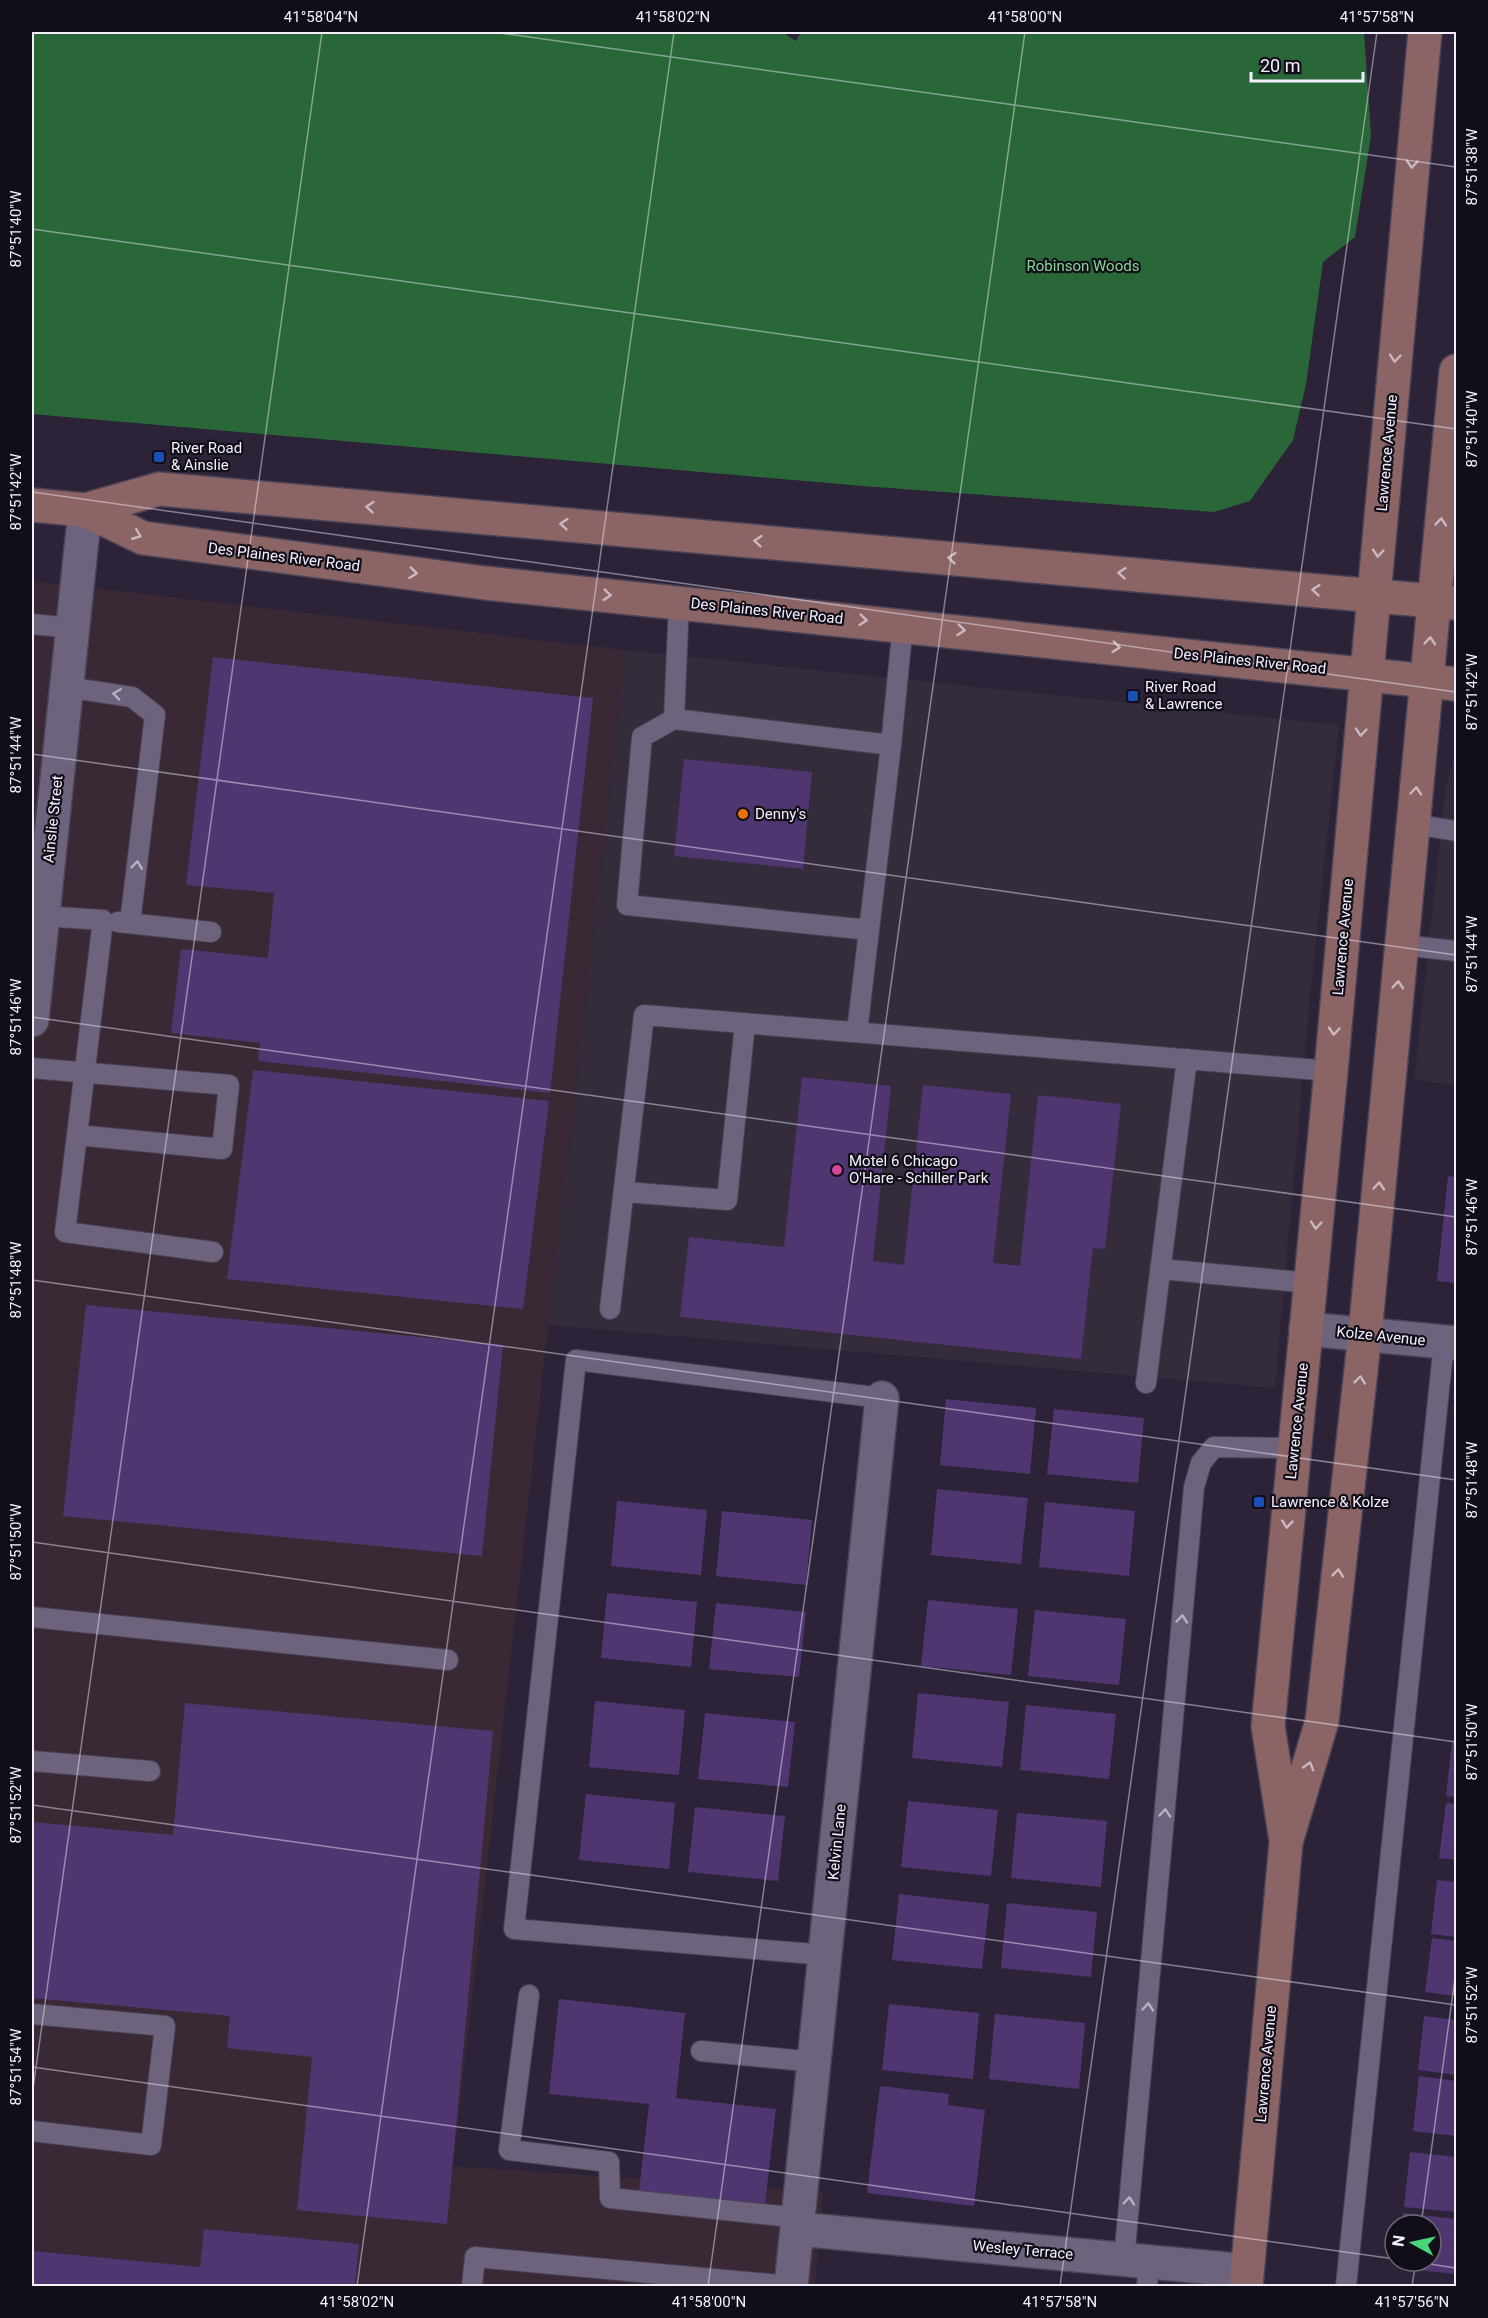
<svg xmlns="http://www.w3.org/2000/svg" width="1488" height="2318" font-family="Roboto,sans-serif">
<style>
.commercial{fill:#342b3b}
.industrial{fill:#392935}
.forest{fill:#296738}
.building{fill:#503670}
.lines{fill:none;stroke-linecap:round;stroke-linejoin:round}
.lane-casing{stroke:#4a4255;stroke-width:22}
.street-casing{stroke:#4a4255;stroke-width:36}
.secondary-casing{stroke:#4a4255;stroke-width:36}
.lane{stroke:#6d637d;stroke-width:20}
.street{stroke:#6d637d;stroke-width:33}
.secondary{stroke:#8b6466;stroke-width:33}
.oneway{stroke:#cbb8c2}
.oneway2{stroke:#b8b1c4}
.ticks{fill:none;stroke:#f5f0ff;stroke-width:1.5;stroke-opacity:0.45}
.transit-dot{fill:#1a4fb4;stroke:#120e18;stroke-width:2}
.food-dot{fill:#e8710a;stroke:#120e18;stroke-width:2}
.hotel-dot{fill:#d1479c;stroke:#120e18;stroke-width:2}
.labels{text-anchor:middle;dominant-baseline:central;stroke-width:4.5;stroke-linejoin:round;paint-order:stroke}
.park-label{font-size:15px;fill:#83da94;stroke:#120e18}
.poi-label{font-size:15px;fill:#f5f0ff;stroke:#120e18;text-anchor:start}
.street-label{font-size:15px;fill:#f5f0ff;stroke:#120e18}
.neatline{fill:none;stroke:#f5f0ff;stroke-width:2}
.ticks-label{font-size:15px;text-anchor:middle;fill:#f5f0ff}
</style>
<rect width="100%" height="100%" fill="#2c2338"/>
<path class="commercial" d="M625,650L1339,725L1309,1008L1275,1388L548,1325Z
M1456,753V1085L1414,1080L1446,785Z"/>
<path class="industrial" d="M32,581L625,650L453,2166L823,2192L815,2286H32Z"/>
<path class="forest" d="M32,32H782L796,41L801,32H1364L1371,136L1355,237L1323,262L1306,384L1293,440L1250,501L1214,512L863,486L32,414Z"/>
<path class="building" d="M213,657L593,698L550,1093L258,1061L260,1043L171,1033L181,949L268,958L274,893L186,885Z
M684,759L812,772L803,869L674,856Z
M253,1070L549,1101L523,1309L227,1279Z
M802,1077L891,1086L873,1261L904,1265L923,1085L1011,1094L993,1263L1020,1266L1038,1095L1121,1104L1105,1249L1093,1248L1081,1359L680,1317L689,1237L784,1247Z
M1448,1176L1456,1177V1283L1437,1281Z
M86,1305L503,1345L482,1556L63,1516Z
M946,1399L1036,1408L1030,1474L940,1465Z
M1054,1409L1144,1418L1138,1483L1047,1474Z
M937,1489L1028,1498L1021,1564L931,1555Z
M617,1501L707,1510L701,1575L611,1566Z
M1045,1502L1135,1511L1129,1576L1039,1567Z
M722,1511L812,1520L806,1585L716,1576Z
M607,1593L697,1602L691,1667L601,1658Z
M928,1600L1018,1609L1011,1675L921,1666Z
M716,1603L806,1612L799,1677L709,1669Z
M1035,1610L1126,1619L1119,1685L1028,1676Z
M918,1693L1009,1702L1002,1767L912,1758Z
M595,1701L685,1710L679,1775L589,1767Z
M185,1703L493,1731L447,2224L297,2210L312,2057L227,2048L230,2016L32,1998V1822L173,1835Z
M1026,1705L1116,1714L1109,1779L1020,1770Z
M705,1713L795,1722L788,1787L698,1779Z
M1452,1742H1456V1797L1446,1796Z
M586,1794L675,1803L669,1869L579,1860Z
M908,1801L998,1810L991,1876L901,1867Z
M1446,1803L1456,1804V1860L1439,1858Z
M695,1807L785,1816L778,1881L688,1872Z
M1017,1813L1107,1821L1101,1887L1011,1878Z
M1437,1880L1456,1882V1937L1431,1934Z
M899,1894L989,1904L982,1969L892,1960Z
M1007,1903L1097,1912L1091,1977L1001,1968Z
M1432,1938L1456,1941V1996L1425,1992Z
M559,1999L685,2013L676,2098L776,2109L765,2204L639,2191L649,2104L549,2094Z
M889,2004L979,2013L973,2079L882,2070Z
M995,2014L1085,2023L1079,2089L989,2079Z
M1424,2016L1456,2020V2075L1418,2070Z
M1419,2076L1456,2081V2136L1413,2131Z
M880,2086L949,2094L948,2105L985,2110L974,2206L867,2193Z
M1410,2152L1456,2157V2212L1404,2207Z
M1403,2213L1456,2219V2274L1397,2268L1398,2261H1431V2225H1402Z
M204,2229L359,2244L355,2286H32V2251L200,2267Z"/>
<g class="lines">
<defs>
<path id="lane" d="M679,602L674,719L891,745L903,624
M32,624L72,628
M66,687L132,697L155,715L130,923
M674,719L642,737L627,905L869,930L891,745
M1413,824L1456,831
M43,916L103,920L77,1135
M118,922L211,932
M1402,945L1456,951
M857,1032L869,930
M32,1068L229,1085L222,1149L77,1135L65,1232L213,1252
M625,1192L727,1200L745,1023
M1160,1269L1311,1283
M610,1309L644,1015L1331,1071
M1146,1383L1187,1059
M32,1617L448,1660
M32,1761L150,1771
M826,1955L514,1929L576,1360L882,1398
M529,1995L509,2150L609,2162L610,2198L800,2218
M32,2014L165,2026L151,2145L32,2131
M701,2051L815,2062
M1124,2260L1194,1487L1201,1463L1214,1447L1295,1448
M472,2286L475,2257L791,2286
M1147,2286L1149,2262
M1346,2286L1444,1342"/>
<path id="street" d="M32,1020L85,510
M1306,1329L1456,1343
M798,2229L1247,2271
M791,2286L882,1398"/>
<path id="secondary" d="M32,505L85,510L143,538L485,583L1456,684
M85,510L159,489L1456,603
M1285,1834L1268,1726L1331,1071L1425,32
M1246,2286L1286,1842L1322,1721L1365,1334L1456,371"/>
</defs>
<use href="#lane" class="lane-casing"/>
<use href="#street" class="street-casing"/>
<use href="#secondary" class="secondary-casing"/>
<use href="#lane" class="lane"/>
<use href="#street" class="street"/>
<use href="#secondary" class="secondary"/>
</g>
<defs><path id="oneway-chevron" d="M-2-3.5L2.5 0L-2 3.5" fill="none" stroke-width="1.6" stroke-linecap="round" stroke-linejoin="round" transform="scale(1.5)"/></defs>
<g class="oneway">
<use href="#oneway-chevron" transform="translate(1412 164) rotate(95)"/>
<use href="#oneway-chevron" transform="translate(1395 358) rotate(95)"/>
<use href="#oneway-chevron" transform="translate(370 507) rotate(-175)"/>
<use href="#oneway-chevron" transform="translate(1441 522) rotate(-84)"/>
<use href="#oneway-chevron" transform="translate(564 524) rotate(-175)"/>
<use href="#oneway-chevron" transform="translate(137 535) rotate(22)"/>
<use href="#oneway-chevron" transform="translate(758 541) rotate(-175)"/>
<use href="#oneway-chevron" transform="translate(1378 553) rotate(95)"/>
<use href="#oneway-chevron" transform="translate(952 558) rotate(-175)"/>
<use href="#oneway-chevron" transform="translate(413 573) rotate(7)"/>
<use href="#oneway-chevron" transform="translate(1122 573) rotate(-175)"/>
<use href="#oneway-chevron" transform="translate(1316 590) rotate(-175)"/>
<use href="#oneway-chevron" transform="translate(607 595) rotate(6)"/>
<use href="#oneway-chevron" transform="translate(863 620) rotate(6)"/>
<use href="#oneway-chevron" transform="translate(961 630) rotate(6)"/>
<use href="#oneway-chevron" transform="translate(1430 641) rotate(-85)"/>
<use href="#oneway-chevron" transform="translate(1116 647) rotate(6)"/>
<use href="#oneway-chevron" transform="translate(1361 732) rotate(95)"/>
<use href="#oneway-chevron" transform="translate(1416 791) rotate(-85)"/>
<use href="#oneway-chevron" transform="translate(1398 985) rotate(-85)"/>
<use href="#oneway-chevron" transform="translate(1334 1031) rotate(95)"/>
<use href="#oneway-chevron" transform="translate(1379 1186) rotate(-85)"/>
<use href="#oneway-chevron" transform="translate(1316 1225) rotate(95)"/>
<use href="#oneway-chevron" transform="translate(1360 1380) rotate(-84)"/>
<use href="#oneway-chevron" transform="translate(1287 1524) rotate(96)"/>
<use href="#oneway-chevron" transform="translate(1338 1573) rotate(-84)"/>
<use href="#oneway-chevron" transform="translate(1309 1766) rotate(-74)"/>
</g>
<g class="oneway2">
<use href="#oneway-chevron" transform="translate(117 694) rotate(-172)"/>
<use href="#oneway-chevron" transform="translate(137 865) rotate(-83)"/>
<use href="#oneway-chevron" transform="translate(1182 1619) rotate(-85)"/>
<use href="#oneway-chevron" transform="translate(1165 1813) rotate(-85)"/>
<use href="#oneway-chevron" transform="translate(1148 2007) rotate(-85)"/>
<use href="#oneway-chevron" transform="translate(1129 2201) rotate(-85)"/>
</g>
<path class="ticks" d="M493,32L1456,167M32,229L1456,429M32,492L1456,692M32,754L1456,955M32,1017L1456,1217M32,1280L1456,1480M32,1542L1456,1742M32,1805L1456,2005M32,2067L1395,2259M32,2096L322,32M1421,2225L1456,1971M1410,2261L1456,2268M357,2286L674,32M708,2286L1025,32M1060,2286L1377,32M1412,2286L1416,2261"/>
<g class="transit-dot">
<rect x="153" y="451" width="12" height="12" rx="3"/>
<rect x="1127" y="690" width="12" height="12" rx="3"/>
<rect x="1253" y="1496" width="12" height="12" rx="3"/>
</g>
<circle class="food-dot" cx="743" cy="814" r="6"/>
<circle class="hotel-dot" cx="837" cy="1170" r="6"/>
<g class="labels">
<g class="park-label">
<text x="1083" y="266">Robinson Woods</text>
</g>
<g class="poi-label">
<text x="171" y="448">River Road<tspan x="171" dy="17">&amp; Ainslie</tspan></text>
<text x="1145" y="687">River Road<tspan x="1145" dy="17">&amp; Lawrence</tspan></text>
<text x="755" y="814">Denny's</text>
<text x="849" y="1161">Motel 6 Chicago<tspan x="849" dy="17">O'Hare - Schiller Park</tspan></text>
<text x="1271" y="1502">Lawrence &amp; Kolze</text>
</g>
<g class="street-label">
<text transform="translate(1387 453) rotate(-85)">Lawrence Avenue</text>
<text transform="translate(284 557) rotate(7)">Des Plaines River Road</text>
<text transform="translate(767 611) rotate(6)">Des Plaines River Road</text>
<text transform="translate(1250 661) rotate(6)">Des Plaines River Road</text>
<text transform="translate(53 819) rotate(-84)">Ainslie Street</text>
<text transform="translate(1343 937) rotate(-85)">Lawrence Avenue</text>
<text transform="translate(1381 1336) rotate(6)">Kolze Avenue</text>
<text transform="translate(1297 1421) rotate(-84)">Lawrence Avenue</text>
<text transform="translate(837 1842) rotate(-84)">Kelvin Lane</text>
<text transform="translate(1266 2064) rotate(-85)">Lawrence Avenue</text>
<text transform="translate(1023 2250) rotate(5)">Wesley Terrace</text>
</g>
</g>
<rect width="1488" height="2318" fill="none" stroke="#120e18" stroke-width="66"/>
<g transform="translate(1413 2243) rotate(278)"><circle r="28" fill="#120e18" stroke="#6d6874" stroke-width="1.5"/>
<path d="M0-4.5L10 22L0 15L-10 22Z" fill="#47d779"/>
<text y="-9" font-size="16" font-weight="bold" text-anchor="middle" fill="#f5f0ff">N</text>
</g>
<path d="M1251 72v9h112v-9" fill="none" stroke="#f5f0ff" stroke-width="3"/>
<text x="1260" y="72" font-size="18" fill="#f5f0ff" stroke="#120e18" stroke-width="4.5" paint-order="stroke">20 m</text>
<rect x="33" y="33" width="1422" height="2252" class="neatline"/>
<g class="ticks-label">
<text x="321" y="22">41°58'04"N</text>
<text x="673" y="22">41°58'02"N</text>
<text x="1025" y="22">41°58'00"N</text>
<text x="1377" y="22">41°57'58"N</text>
<text transform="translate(1472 167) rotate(-90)" y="5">87°51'38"W</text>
<text transform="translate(16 229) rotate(-90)" y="5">87°51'40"W</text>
<text transform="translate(1472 429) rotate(-90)" y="5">87°51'40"W</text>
<text transform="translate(16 492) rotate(-90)" y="5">87°51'42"W</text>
<text transform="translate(1472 692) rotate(-90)" y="5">87°51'42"W</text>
<text transform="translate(16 755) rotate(-90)" y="5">87°51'44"W</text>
<text transform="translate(1472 954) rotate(-90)" y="5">87°51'44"W</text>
<text transform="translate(16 1017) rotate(-90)" y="5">87°51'46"W</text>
<text transform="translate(1472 1217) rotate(-90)" y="5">87°51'46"W</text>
<text transform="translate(16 1280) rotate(-90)" y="5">87°51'48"W</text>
<text transform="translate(1472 1480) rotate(-90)" y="5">87°51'48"W</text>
<text transform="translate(16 1542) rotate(-90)" y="5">87°51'50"W</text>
<text transform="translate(1472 1742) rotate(-90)" y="5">87°51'50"W</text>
<text transform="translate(16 1805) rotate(-90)" y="5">87°51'52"W</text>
<text transform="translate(1472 2005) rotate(-90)" y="5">87°51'52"W</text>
<text transform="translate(16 2067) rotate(-90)" y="5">87°51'54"W</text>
<text x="357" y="2307">41°58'02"N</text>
<text x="709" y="2307">41°58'00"N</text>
<text x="1060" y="2307">41°57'58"N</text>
<text x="1412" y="2307">41°57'56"N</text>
</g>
</svg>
